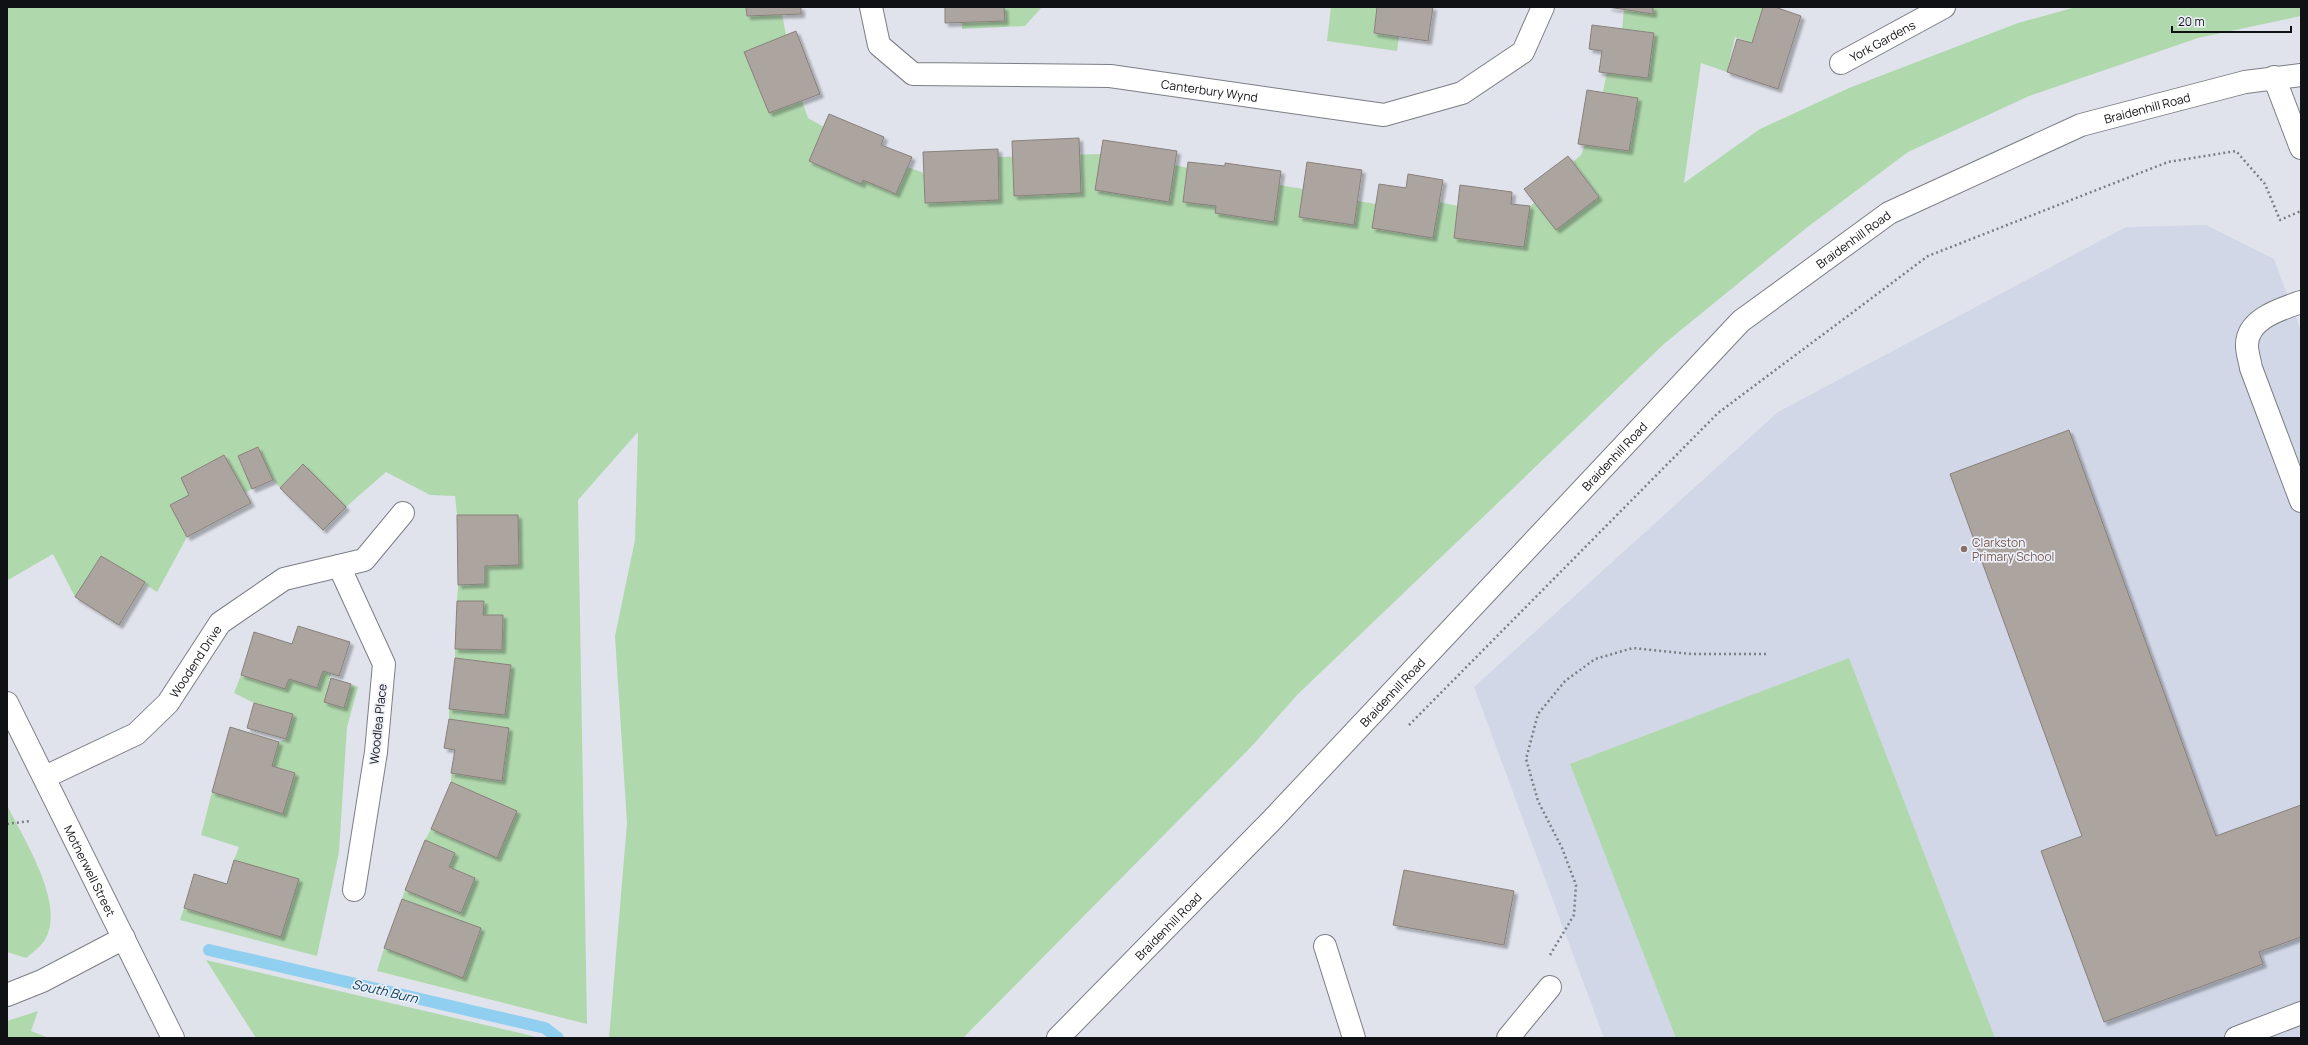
<svg xmlns="http://www.w3.org/2000/svg" width="2308" height="1045" font-family="Manrope,sans-serif">
<style>
.built{fill:#d1d7e7}
.green{fill:#b0d8ad}
.lines{fill:none;stroke-linecap:round;stroke-linejoin:round}
.stream{stroke:#91cff0;stroke-width:12}
.building{fill:#aca49f;stroke:#89807c;filter:url(#shadow)}
.minor-casing{stroke:#7b7e85;stroke-width:24}
.major-casing{stroke:#7b7e85;stroke-width:24}
.path{stroke:#7c7e84;stroke-width:2.5;stroke-dasharray:2 3;stroke-linecap:butt}
.minor{stroke:#fff;stroke-width:22}
.major{stroke:#fff;stroke-width:22}
.education-dot{fill:#8d6e63;stroke:#edf0f9;stroke-width:1.5}
.labels{text-anchor:middle;dominant-baseline:central;stroke-width:3.5;stroke-linejoin:round;paint-order:stroke}
.street-label{font-size:12px;fill:#101114;stroke:#edf0f9}
.education-label{font-size:12px;fill:#785e54;stroke:#edf0f9;text-anchor:start}
.water-label{font-size:13px;font-style:italic;fill:#0d4158;stroke:#edf0f9}
</style>
<defs>
<filter id="shadow"><feDropShadow dx="3.5" dy="3.5" stdDeviation="1" flood-color="#0004"/></filter>
</defs>
<rect width="100%" height="100%" fill="#e0e3ec"/>
<path class="built" d="M2206,225L2274,259L2301,331V1038H1604L1474,687L1778,412L2126,227Z"/>
<path class="green" d="M7,7H746L747,16L782,14L786,35L744,52L769,113L802,101L808,118L824,127L809,161L861,184L863,180L896,194L907,167L924,173L925,203L999,200L998,157L1101,154L1096,190L1169,201L1175,165L1188,168L1183,201L1216,206L1215,213L1274,222L1279,185L1303,189L1299,217L1354,225L1358,201L1376,204L1372,228L1433,238L1439,202L1458,206L1454,238L1524,247L1530,206L1535,202L1556,230L1599,197L1573,162L1581,155L1585,145L1629,151L1638,98L1603,92L1607,72L1654,33L1622,29L1624,10L1652,13L1653,7H1763L1752,43L1735,37L1727,72L1701,63L1684,183L1760,129L1849,88L2018,23L2076,7H2301V16L2198,38L2029,96L1908,152L1805,229L1665,343L1297,695L1252,746L963,1038H609L627,823L615,636L635,540L638,432L578,500L587,1024L377,971L384,948L463,978L481,929L402,899L405,890L461,913L475,878L449,867L455,853L425,840L431,829L496,857L517,811L451,782V773L502,781L509,728L449,719V709L505,715L511,665L455,658V649L502,650L503,615H483L484,601H457L458,585L485,584V566L519,565L518,515H457L455,496L430,495L386,472L346,507L303,464L280,488L273,480L258,447L238,456L252,489L245,493L224,455L181,478L189,495L171,506L187,537L157,592L101,556L75,597L53,554L8,580Z
M1004,7H1042L1025,26L962,29V23L1004,21Z
M1331,7H1377L1374,33L1399,37L1397,51L1327,41Z
M1849,658L1995,1038H1676L1570,764Z
M323,671L331,674L324,702L344,708L351,684L358,687L347,727L339,852L317,956L180,920L184,908L281,937L298,880L234,860L239,847L201,835L212,792L295,773L272,766L279,742L286,739L293,714L254,703L234,693L241,675L284,689L289,679L317,688Z
M7,805C23,838 59,893 49,930C46,943 36,950 26,958L7,952Z
M206,960L541,1038H256Z
M38,1011L31,1031L49,1038H7V1021Z"/>
<g class="lines">
<path class="stream" d="M209,950L545,1028L558,1038"/>
</g>
<path class="building" d="M746,7H801V14L747,16Z
M945,7H1004L1005,21L945,23Z
M1377,7H1433L1428,41L1374,33Z
M1608,7H1653V14Z
M1763,7H1775L1801,16L1778,89L1727,72L1737,39L1752,43Z
M1592,25L1654,33L1648,78L1599,72L1602,51L1589,49Z
M796,31L820,94L769,113L744,52Z
M1587,90L1638,98L1629,151L1578,144Z
M829,114L884,137L881,145L912,157L896,194L863,180L861,184L809,161Z
M1079,138L1081,193L1014,196L1012,141Z
M1103,140L1177,151L1169,202L1095,190Z
M998,149L999,200L925,203L923,152Z
M1568,156L1599,197L1556,230L1524,189Z
M1188,162L1225,166V163L1281,171L1274,222L1215,213L1216,206L1183,202Z
M1307,162L1362,170L1354,225L1299,217Z
M1408,174L1443,180L1433,238L1372,228L1379,184L1406,188Z
M1460,185L1512,192L1511,204L1530,206L1524,247L1454,238Z
M2069,430L2216,836L2301,805V937L2259,952L2263,964L2104,1022L2041,851L2082,836L1950,474Z
M258,447L273,480L252,489L238,456Z
M224,455L251,503L187,537L170,505L189,495L181,478Z
M303,464L346,507L323,530L280,488Z
M457,515H518L519,565L485,566V584L458,585Z
M101,556L145,582L119,625L75,597Z
M457,601H484L483,615H503L502,650L455,649Z
M298,626L350,642L339,676L323,671L317,688L289,679L285,689L241,675L254,632L292,644Z
M455,658L511,665L505,715L449,709Z
M331,678L351,684L344,708L324,702Z
M254,703L293,714L286,739L247,728Z
M449,719L509,728L502,781L451,773L455,750L444,748Z
M230,727L279,742L272,766L295,773L283,814L212,792Z
M451,782L517,811L497,858L431,829Z
M425,840L455,853L449,867L475,878L461,913L405,890Z
M234,860L299,879L281,937L184,908L194,874L227,884Z
M1404,870L1514,891L1504,945L1393,925Z
M402,899L481,928L463,978L384,948Z"/>
<g class="lines">
<defs>
<g id="minor">
<path id="s1" d="M871,7L879,45L913,74L1110,76L1384,115L1462,93L1523,52L1543,7"/>
<path id="s2" d="M1841,63L1944,7"/>
<path d="M2274,77L2301,148"/>
<path d="M2301,302C2281,309 2246,319 2247,346C2247,353 2250,361 2251,368L2301,501"/>
<path d="M339,566L384,664L376,752L354,890"/>
<path id="s3" d="M45,777L136,734L168,703L220,623L284,579L364,560L403,513"/>
<path d="M1325,946L1354,1038"/>
<path d="M7,995L42,981L124,938"/>
<path id="s4" d="M1058,1038L1272,820L1741,321L1889,213L2081,125L2245,82L2301,75"/>
<path d="M1508,1038L1550,987"/>
<path d="M2236,1038L2301,1013"/>
</g>
<g id="major">
<path id="s5" d="M7,703L173,1038"/>
</g>
</defs>
<use href="#minor" class="minor-casing"/>
<use href="#major" class="major-casing"/>
<path class="path" d="M1409,725L1718,413L1928,256L2168,162L2236,151L2265,184L2280,220L2301,211
M7,824L30,821
M1550,955L1574,915L1576,885L1562,848L1538,801L1526,759L1538,714L1565,681L1595,659L1633,648L1691,654H1766"/>
<use href="#minor" class="minor"/>
<use href="#major" class="major"/>
</g>
<circle class="education-dot" cx="1964" cy="549" r="4"/>
<g class="labels">
<g class="street-label">
<text stroke="none"><textPath href="#s2" startOffset="47">York Gardens</textPath></text>
<text stroke="none"><textPath href="#s1" startOffset="381">Canterbury Wynd</textPath></text>
<text stroke="none"><textPath href="#s4" startOffset="1453">Braidenhill Road</textPath></text>
<text stroke="none"><textPath href="#s4" startOffset="1129">Braidenhill Road</textPath></text>
<text stroke="none"><textPath href="#s4" startOffset="805">Braidenhill Road</textPath></text>
<text stroke="none"><textPath href="#s3" startOffset="195">Woodend Drive</textPath></text>
<text stroke="none"><textPath href="#s4" startOffset="481">Braidenhill Road</textPath></text>
<text transform="translate(378 724) rotate(-84)">Woodlea Place</text>
<text stroke="none"><textPath href="#s5" startOffset="187">Motherwell Street</textPath></text>
<text stroke="none"><textPath href="#s4" startOffset="157">Braidenhill Road</textPath></text>
</g>
<g class="education-label">
<text x="1972" y="542">Clarkston<tspan x="1972" dy="14">Primary School</tspan></text>
</g>
<g class="water-label">
<text transform="translate(385 991) rotate(13)">South Burn</text>
</g>
</g>
<rect width="2308" height="1045" fill="none" stroke="#101114" stroke-width="16"/>
<path d="M2172 26v6h119v-6" fill="none" stroke="#101114" stroke-width="2"/>
<text x="2178" y="26" font-size="12" fill="#101114" stroke="#edf0f9" stroke-width="3" paint-order="stroke">20 m</text>
</svg>
